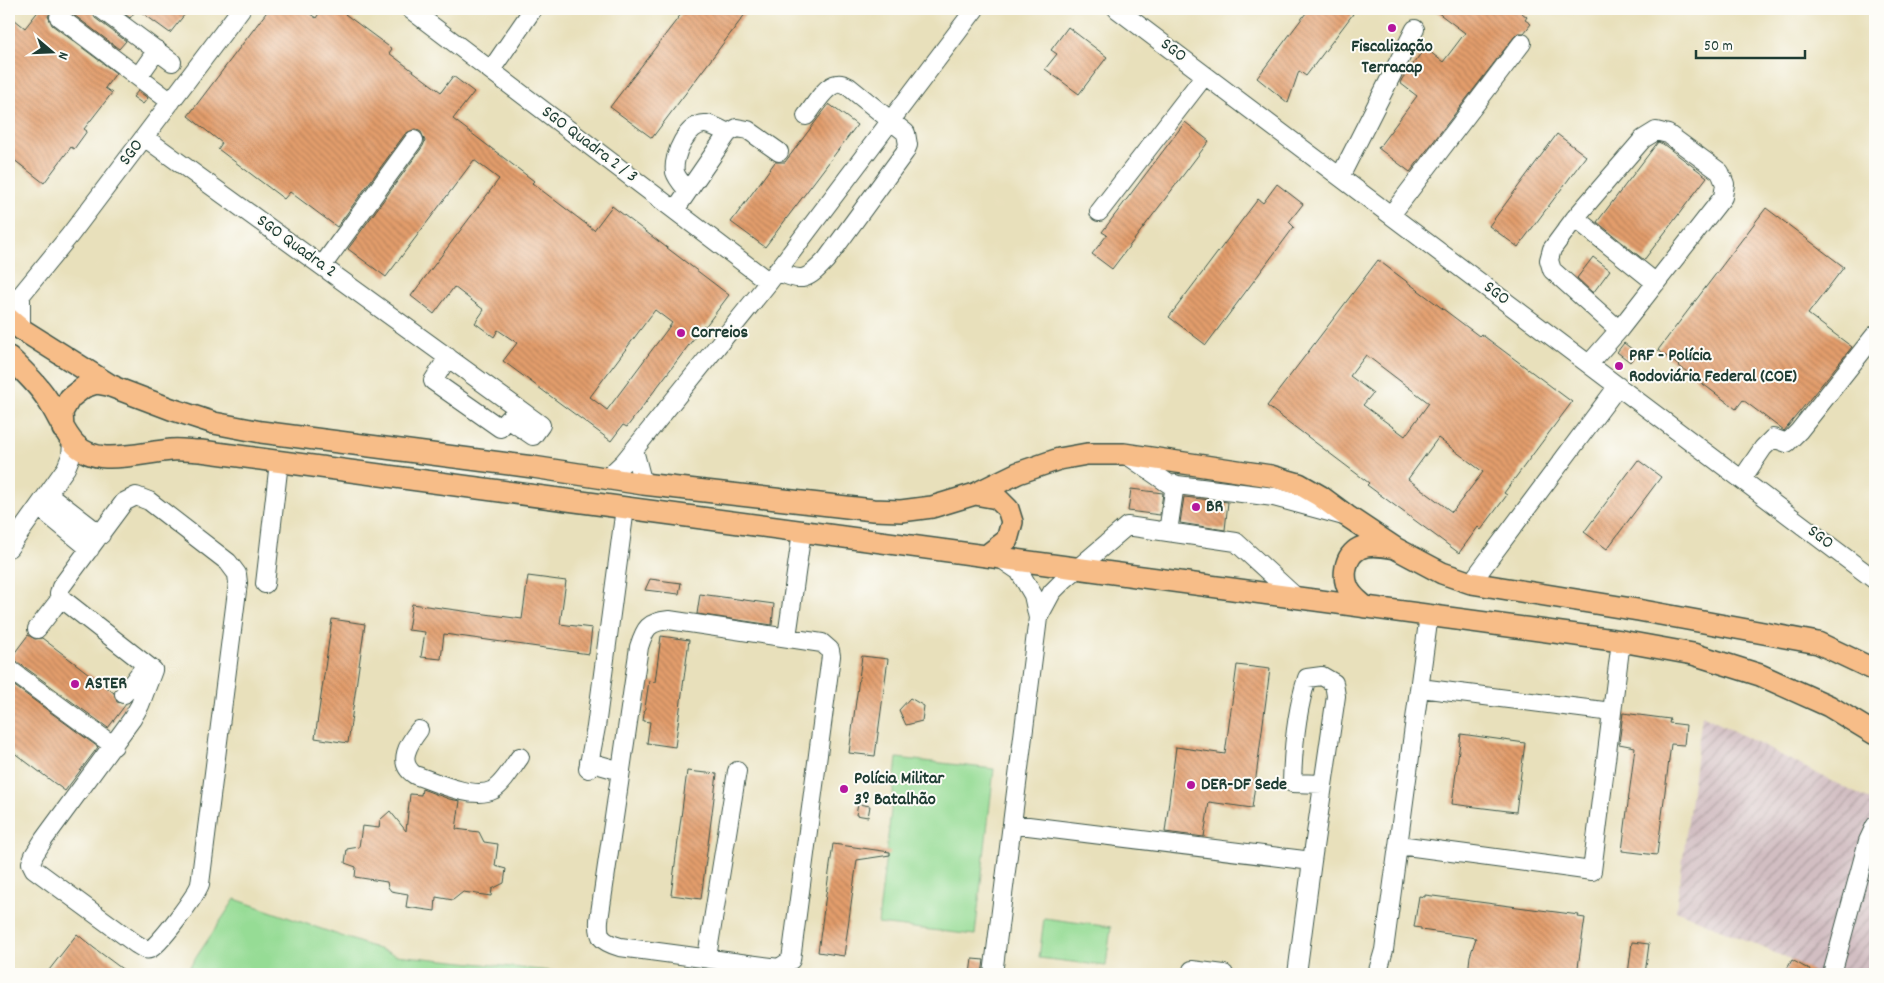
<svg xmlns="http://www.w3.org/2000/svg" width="1884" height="983" font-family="Dekko,sans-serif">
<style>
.industrial{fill:url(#industrial-furrows)}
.green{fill:#96dc95;stroke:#5a8c64}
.building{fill:url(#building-back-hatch);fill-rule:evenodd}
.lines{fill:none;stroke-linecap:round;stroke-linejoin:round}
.minor-casing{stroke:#3d5548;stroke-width:20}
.major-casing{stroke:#3d5548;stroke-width:24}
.minor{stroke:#fff;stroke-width:18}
.major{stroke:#f7bd88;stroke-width:21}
.poi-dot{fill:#b5179e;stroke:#fdfcf7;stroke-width:2}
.labels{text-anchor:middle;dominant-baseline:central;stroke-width:4;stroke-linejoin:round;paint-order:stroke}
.poi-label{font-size:18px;font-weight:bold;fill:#1f3d34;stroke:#fdfcf7;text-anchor:start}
.street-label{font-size:18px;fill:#1f3d34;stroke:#fdfcf7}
</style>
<defs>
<pattern id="industrial-furrows" width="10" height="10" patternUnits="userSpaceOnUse" patternTransform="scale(1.25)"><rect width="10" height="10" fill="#d2bec2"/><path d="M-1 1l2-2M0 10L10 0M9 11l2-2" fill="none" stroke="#aa9c9e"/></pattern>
<pattern id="building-back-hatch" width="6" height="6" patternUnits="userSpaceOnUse" patternTransform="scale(1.25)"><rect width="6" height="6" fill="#e39d6c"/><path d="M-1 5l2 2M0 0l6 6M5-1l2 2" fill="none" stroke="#b7815a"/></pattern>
</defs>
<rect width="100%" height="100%" fill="#fdfcf7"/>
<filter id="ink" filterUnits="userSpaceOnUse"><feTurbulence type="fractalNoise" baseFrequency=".02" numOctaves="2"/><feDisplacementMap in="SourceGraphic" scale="10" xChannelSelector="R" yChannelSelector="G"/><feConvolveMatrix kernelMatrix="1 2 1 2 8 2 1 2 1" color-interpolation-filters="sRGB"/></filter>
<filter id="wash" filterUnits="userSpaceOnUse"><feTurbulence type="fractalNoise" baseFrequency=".0096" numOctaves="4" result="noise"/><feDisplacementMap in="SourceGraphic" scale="20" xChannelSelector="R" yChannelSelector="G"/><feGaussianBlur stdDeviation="1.12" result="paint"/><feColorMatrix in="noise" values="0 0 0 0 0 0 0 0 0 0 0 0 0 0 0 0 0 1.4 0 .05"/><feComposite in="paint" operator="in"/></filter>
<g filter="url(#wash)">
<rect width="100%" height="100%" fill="#e8e0bb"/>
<path class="industrial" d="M1702,715L1875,803V974H1783L1791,960L1676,910Z"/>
<path class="green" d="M897,758L994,769L975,935L878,924Z
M235,899L396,955L579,974H185Z
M1044,918L1111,927L1106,966L1039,958Z"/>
<g id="blocks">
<path class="building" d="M40,9H53L48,16L52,25L116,73L105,88L112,93L84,129L87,131L74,149L71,147L44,183L9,156V15L25,28Z
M66,9H91L95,18L126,41L119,49Z
M118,9H137L130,18Z
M137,9H189L170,33Z
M269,9H303L316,18L322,9H349L345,14L392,49L389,53L441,92L453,76L474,92L453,119L534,181L532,183L594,230L612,206L729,295L705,327L704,325L627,427L623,425L611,441L503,361L517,343L498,330L494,337L475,323L484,310L454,287L434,314L411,296L499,179L474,160L386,277L348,249L423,146L425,141L421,132L415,129L405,134L337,227L290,192L284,199L218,149L222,143L188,116ZM655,310L672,323L607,410L590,397Z
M685,9H749L652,138L610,107Z
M1309,9H1346L1353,14L1306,76L1299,71L1288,103L1257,78Z
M1433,9H1517L1527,17L1525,20L1531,24L1524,33H1518L1514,37L1410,172L1378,148L1417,96L1400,83L1402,79L1425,48L1443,62L1465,33Z
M1068,27L1107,57L1079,94L1045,69L1057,54L1051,50Z
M138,91L148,98L143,104L133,97Z
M829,104L857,125L765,247L731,222L775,162H785Z
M1185,122L1209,141L1112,269L1092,254L1107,235L1102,232Z
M1557,134L1586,156L1518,247L1489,226Z
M1658,142L1663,144L1707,177L1644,260L1597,222Z
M1277,184L1303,204L1289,222L1294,227L1206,345L1169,317L1258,199L1263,203Z
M1766,208L1844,267L1808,314L1852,347L1784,431L1743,400L1736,409L1658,350Z
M1593,257L1610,270L1593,293L1577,278Z
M1378,260L1479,336L1481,334L1572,402L1504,493L1507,495L1481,530L1478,527L1459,553L1367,485L1369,483L1267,406ZM1366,355L1429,403L1405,436L1363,405L1373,393L1350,376ZM1438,438L1483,472L1452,512L1408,479Z
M1624,343L1637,353L1630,362L1617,352Z
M1638,460L1661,477L1607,549L1584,532Z
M1131,489L1163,493L1160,515L1128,511Z
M1184,497L1228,502L1225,530L1180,523Z
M528,576L566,581L560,624L592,628L589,654L444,634L441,659L421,657L425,632L408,630L412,604L522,619Z
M650,579L681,583L679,594L645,590Z
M700,594L774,604L772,625L697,614Z
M332,619L365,624L348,743L315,738Z
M28,635L35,639L42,638L114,693L117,702L126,704L108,728L15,660L10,659Z
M661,636L689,640L675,747L647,743L650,722L643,721L649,681L655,682Z
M862,656L888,659L875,756L849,753Z
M1237,665L1270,669L1252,808L1209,802L1204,837L1165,832L1176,747L1225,754Z
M9,682L98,747L65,791L9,749Z
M910,698L924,706L922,721L906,725L899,710Z
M1623,713L1670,719L1669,723L1686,725L1684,745L1671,744L1657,855L1622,851L1635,747L1619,744Z
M1461,734L1525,743L1516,812L1452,804Z
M687,771L717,774L701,899L671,895Z
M422,789L449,799L460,801L456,829L479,832L484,842L498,844L495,866L506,869L504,883L492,889L491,896L463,892L453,900L436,897L435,911L406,907L408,894L391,891L388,887L387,882L355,877L356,867L345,863L347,849L359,847L362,826L379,828L380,820L390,811L406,831L410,794L421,795Z
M858,804L870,806L868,817L856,815Z
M833,844L890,852V855L857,860L844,956L818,952Z
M1425,895L1579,915L1578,917L1585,918L1577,974H1468L1470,956L1476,938L1421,930V928L1414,927L1419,896L1425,897Z
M77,934L94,948L129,974H46Z
M1632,942L1649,944L1645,974H1628Z
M972,959L984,960L982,974H970Z
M1792,960L1817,974H1784Z"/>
</g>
</g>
<g filter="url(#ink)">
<use href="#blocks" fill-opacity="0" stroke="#3d5548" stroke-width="1"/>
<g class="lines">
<defs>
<path id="minor" d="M101,9L172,62
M410,9L769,282
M1117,9L1875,580
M59,17L171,102
M491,70L533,9
M138,77L157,50
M144,137L541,425L533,436L508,419L500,428L433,381L448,357
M1340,177L1415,29
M688,191C684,186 677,179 675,172C672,156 688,122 706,124C713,125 722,130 728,133
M675,210L728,133L737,128L748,130L779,152
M1099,212L1205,75
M1391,215L1522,43
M1575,218L1656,283
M322,266L414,140
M777,271C803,283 807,280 826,260L905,152L908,145L906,133L849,87C845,85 842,83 837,84C824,86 814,107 806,116
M21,295V329
M9,299L21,295L70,235L241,9
M1589,364L1619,330L1723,197L1725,184L1720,172L1668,134L1656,131L1643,139L1575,218L1552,249L1549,260L1552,270L1619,330
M634,450L643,484
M1127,455L1169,484L1274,497L1344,516
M608,477L624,462L769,282L975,9
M1742,479L1763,448L1773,438L1787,443L1799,431L1875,335
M48,494L101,535
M136,496L149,501L228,562L237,574L238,583L200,884C197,894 159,946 150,949C145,951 140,946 136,944L34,869L31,863L34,855L44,839L132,719L140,705L153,670L61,598L59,594L61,587L124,502Z
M39,507L90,549
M1168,532L1175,484
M9,548L66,468L71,456L72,443
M1471,583L1618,386
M265,584L279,462
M1038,618L1052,592L1064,580L1127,526L1236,542L1297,598
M669,620L822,643L830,650L831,656L791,960L779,968L620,947C602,942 598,938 599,920L639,647C645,628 648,622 669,620Z
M37,629L61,598
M787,637L802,531
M9,669L114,746
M1420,688L1612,712
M124,694L146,665
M419,730C409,743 396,763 415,775C435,782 474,800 493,790C504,783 512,768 520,757
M589,762L621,771
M588,769L596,727L625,508
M1012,824L1312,861L1336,696L1334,683L1322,676L1307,678C1296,712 1293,747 1292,783L1323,784
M1399,845L1592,871L1621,641
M707,957L737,771
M1192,970L1224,974
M993,974L1038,618L1033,595L1019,571L1000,558
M1297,974L1312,861
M1377,974L1384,950L1429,615
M1832,974L1868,841L1875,826"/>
<path id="major" d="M9,319L21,329L113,387L171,409L214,423L261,432L533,467L643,484L873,510L901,511L932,507L975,494L1018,473L1059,459L1087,454H1124L1271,476L1299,484L1320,496L1347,516L1395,548L1442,573L1471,583L1638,610L1818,643L1875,670
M9,357C23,371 37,383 47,399C65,425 68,455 106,457C128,458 150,452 171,450C181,449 191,451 201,451L1621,641L1693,654L1760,675L1829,706L1875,734
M63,429L62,412L70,398L84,387L96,383L113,386
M975,494L997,498L1008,509L1012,522L1007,540L986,556
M1365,607C1360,602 1354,598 1351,593C1341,579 1344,556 1360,548C1371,543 1384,546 1395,548"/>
</defs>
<use href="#minor" class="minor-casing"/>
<use href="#major" class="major-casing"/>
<use href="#minor" class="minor"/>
<use href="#major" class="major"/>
</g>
</g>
<g class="poi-dot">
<circle cx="1392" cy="28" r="5"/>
<circle cx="681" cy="333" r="5"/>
<circle cx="1619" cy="366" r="5"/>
<circle cx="1196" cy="507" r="5"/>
<circle cx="75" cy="684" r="5"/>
<circle cx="1191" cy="785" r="5"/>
<circle cx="844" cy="789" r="5"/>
</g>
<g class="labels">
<g class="poi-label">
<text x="1392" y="47" text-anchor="middle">Fiscalização<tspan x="1392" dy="21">Terracap</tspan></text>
<text x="691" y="333">Correios</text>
<text x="1629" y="356">PRF - Polícia<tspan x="1629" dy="21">Rodoviária Federal (COE)</tspan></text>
<text x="1206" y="507">BR</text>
<text x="85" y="684">ASTER</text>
<text x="854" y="779">Polícia Militar<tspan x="854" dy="21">3º Batalhão</tspan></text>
<text x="1201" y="785">DER-DF Sede</text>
</g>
<g class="street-label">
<text transform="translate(1173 51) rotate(37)">SGO</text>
<text transform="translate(589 145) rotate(37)">SGO Quadra 2 / 3</text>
<text transform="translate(132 153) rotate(-53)">SGO</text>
<text transform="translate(296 247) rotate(36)">SGO Quadra 2</text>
<text transform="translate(1496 294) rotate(37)">SGO</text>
<text transform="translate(1820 538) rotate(37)">SGO</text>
</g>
</g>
<rect width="1884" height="983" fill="none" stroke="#fdfcf7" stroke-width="30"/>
<g transform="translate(52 52) rotate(109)" stroke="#fdfcf7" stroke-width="4" paint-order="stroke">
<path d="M0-4L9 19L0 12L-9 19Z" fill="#1f3d34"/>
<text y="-8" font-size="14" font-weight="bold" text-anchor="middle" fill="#1f3d34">N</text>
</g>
<path d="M1696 50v8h109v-8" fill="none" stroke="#1f3d34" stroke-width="2.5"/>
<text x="1704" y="50" font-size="15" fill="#1f3d34" stroke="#fdfcf7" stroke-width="4" paint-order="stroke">50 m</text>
</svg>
